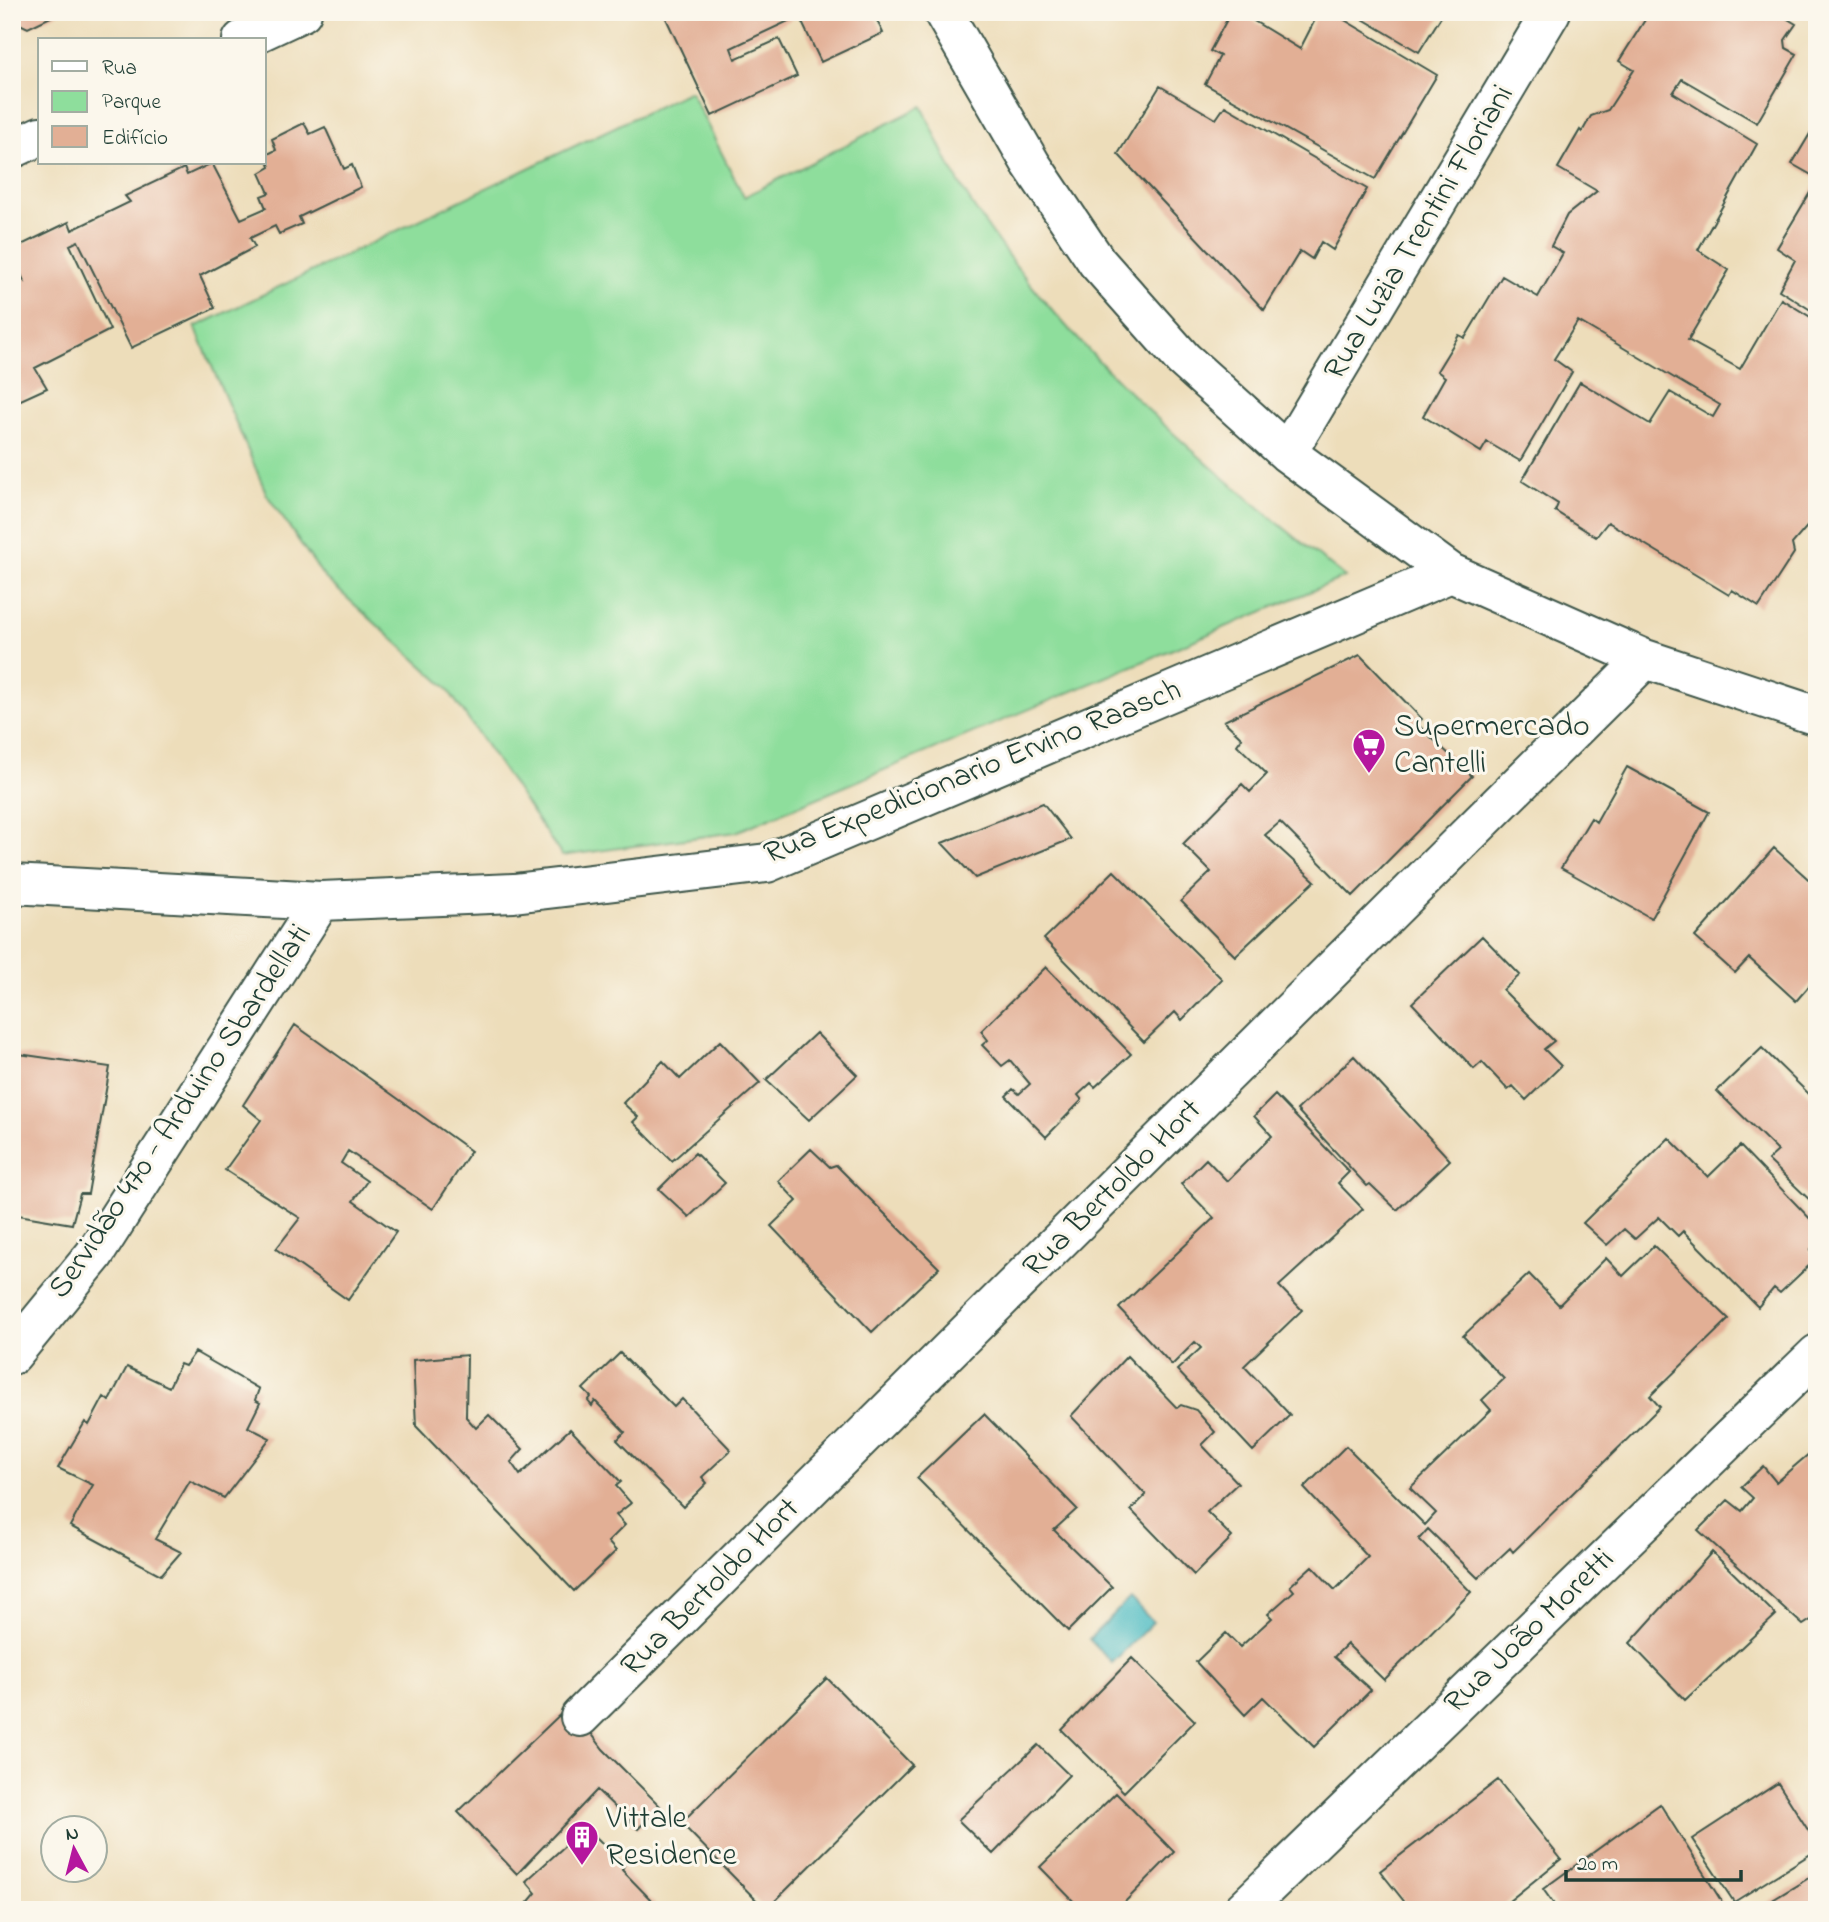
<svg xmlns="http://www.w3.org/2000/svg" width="1829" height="1922" font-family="'Indie Flower',sans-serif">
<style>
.green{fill:#8ede9c;stroke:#568e68;stroke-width:2}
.water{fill:#4dbcc3;stroke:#367c7c;stroke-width:2}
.building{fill:#e2af95}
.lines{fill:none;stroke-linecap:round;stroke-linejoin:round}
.minor-casing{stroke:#3e5548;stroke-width:42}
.minor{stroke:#fff;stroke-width:38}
.labels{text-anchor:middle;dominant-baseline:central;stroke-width:6;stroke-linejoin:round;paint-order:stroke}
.street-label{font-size:32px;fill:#1f3d34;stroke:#fbf7ec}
.poi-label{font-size:32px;fill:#1f3d34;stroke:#fbf7ec;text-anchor:start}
</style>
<rect width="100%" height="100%" fill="#fbf7ec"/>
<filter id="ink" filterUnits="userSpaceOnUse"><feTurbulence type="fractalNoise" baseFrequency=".0143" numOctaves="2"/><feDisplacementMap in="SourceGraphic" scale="14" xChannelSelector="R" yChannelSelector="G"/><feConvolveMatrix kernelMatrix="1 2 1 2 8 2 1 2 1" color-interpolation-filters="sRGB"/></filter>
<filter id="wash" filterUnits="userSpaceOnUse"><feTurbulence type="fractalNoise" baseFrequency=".00686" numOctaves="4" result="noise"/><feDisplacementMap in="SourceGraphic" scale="28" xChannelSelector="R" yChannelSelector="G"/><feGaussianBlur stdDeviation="1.57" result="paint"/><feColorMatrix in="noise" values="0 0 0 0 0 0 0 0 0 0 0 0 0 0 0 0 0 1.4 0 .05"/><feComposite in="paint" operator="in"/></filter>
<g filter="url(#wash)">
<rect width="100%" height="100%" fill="#edddba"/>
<path class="green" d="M690,91L744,197L922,106C938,141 954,178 976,210C1069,352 1212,472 1345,577L736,832L562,856L446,687L324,577L267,495L195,327Z"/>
<path class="water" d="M1130,1598L1153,1622L1112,1663L1089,1639Z"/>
<g id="blocks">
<path class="building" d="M12,12H61L28,28L18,23L12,26Z
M663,12H873L883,33L821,62L799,16L731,48L735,59L779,39L797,76L712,116Z
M1231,12H1239L1300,49L1319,12H1331L1437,75L1375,179L1205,84L1220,56L1210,51Z
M1351,12H1444L1419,52Z
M1650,12H1776L1796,24L1785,40L1786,48L1797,54L1757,123L1682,79L1673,93L1757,144L1698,250L1729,270L1688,340L1740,369L1781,299L1817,321V515L1792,544L1794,553L1759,607L1732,590L1729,595L1608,522L1596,537L1555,511L1558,504L1522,481L1580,382L1650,424L1670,392L1713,417L1720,405L1578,321L1554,359L1572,372L1520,461L1487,442L1481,452L1423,416L1445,377L1437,371L1459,335L1465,338L1502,276L1538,297L1563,253L1551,246L1567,215L1597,191L1558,168L1580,130L1582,132L1591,116L1608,110L1634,70L1619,61Z
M1160,86L1216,119L1225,106L1367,189L1333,250L1321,242L1312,259L1300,251L1264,310L1118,154Z
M1817,122V178L1792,164Z
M304,123L310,134L325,127L344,169L352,165L361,187L299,217L302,224L279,234L275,226L250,238L255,247L200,276L215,308L131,348L78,241L70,245L110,330L35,368L47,388L12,404V273L24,281L14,259L20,256L17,247L69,222L72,230L130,202L125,196L184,168L187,175L212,163L241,219L266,208L261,196L269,193L260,173L270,167L266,155L276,150L272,139Z
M1817,181V314L1779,290L1795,260L1777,248Z
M1360,655L1422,719L1417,724L1472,776L1353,896L1280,822L1265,835L1315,881L1235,956L1181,901L1211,872L1183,844L1242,784L1250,792L1267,774L1237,745L1242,738L1224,721Z
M1627,767L1709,812L1651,918L1561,868L1591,818L1596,822Z
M1043,803L1071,839L975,878L942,843Z
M1774,848L1817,887V977L1796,1001L1749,958L1735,973L1695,937Z
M1114,871L1222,979L1182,1020L1175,1012L1144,1042L1044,939Z
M1482,936L1520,975L1503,990L1554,1041L1544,1049L1561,1066L1526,1100L1513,1086L1508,1090L1482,1062L1474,1069L1412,1003Z
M1046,967L1131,1054L1095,1087L1091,1083L1078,1095L1082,1100L1046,1137L1006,1096L1013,1089L1019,1094L1030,1084L1010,1060L1002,1066L982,1045L988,1040L981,1031Z
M295,1025L471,1151L433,1209L348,1151L341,1163L367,1181L353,1201L396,1232L348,1300L276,1249L300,1218L225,1170L261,1120L243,1105Z
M816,1033L857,1075L809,1120L766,1080Z
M720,1041L760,1083L672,1161L633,1122L638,1117L623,1103L663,1061L680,1079Z
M1762,1048L1813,1098L1817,1095V1207L1768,1160L1778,1151L1717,1091Z
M12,1053L110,1067L88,1194H80L72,1224L12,1214Z
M1354,1056L1450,1160L1397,1210L1370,1184L1367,1186L1297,1110Z
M1275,1095L1349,1172L1338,1183L1363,1209L1279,1286L1302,1310L1244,1366L1290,1415L1253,1451L1177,1370L1201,1348L1195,1342L1172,1365L1119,1308L1214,1218L1181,1184L1206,1159L1227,1181L1272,1136L1254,1116Z
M1669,1138L1708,1177L1740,1146L1817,1226V1244L1810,1250L1816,1259L1780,1293L1774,1288L1758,1307L1683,1231L1678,1236L1659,1217L1635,1239L1624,1229L1607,1245L1583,1223Z
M811,1149L830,1167L836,1165L939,1268L872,1332L771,1226L797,1201L778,1181Z
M695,1153L725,1183L689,1217L659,1189Z
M1654,1246L1729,1319L1650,1396L1660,1407L1513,1552L1510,1548L1478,1578L1428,1529L1419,1539L1471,1592L1384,1680L1347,1644L1334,1657L1371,1690L1314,1747L1263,1697L1245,1715L1196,1662L1226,1633L1240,1647L1272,1618L1268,1614L1294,1591L1290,1586L1312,1566L1335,1590L1368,1557L1304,1488L1346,1446L1425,1525L1436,1513L1410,1488L1491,1410L1482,1400L1504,1379L1463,1336L1529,1274L1559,1305L1606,1258L1623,1276Z
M195,1352L259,1389L255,1400L260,1403L248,1427L270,1438L224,1498L190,1481L155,1539L181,1552L161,1575L70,1526L93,1485L58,1468L85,1422L89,1425L104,1397L109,1401L127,1367L169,1387L180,1364L185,1366Z
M620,1353L674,1407L682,1399L731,1450L702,1477L707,1483L683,1507L617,1440L625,1432L595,1401L592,1406L588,1401L591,1397L583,1389Z
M467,1355L466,1417L476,1428L489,1415L523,1449L511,1462L520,1475L570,1429L621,1482L616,1486L631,1503L616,1515L625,1525L608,1542L616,1551L574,1591L416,1426L413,1360Z
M1127,1356L1177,1408L1181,1405L1196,1410L1215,1432L1202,1445L1238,1483L1207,1512L1232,1537L1194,1575L1131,1510L1146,1495L1071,1416Z
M984,1414L1077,1509L1054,1530L1112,1587L1068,1631L917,1478Z
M1817,1447V1616L1803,1625L1698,1530L1728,1500L1742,1511L1753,1498L1741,1487L1763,1466L1776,1482Z
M1712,1552L1776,1615L1685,1700L1630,1643Z
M1132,1658L1195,1721L1124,1792L1062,1730Z
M827,1678L912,1765L766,1910L681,1823Z
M570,1705L603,1749L660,1806L638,1829L597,1790L517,1874L458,1812Z
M1038,1745L1069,1775L993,1854L958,1820Z
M1498,1780L1561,1859L1498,1910H1411L1380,1871Z
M1778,1783L1817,1844V1850L1734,1902L1692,1839Z
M1116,1793L1174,1852L1117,1910H1082L1040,1867Z
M1660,1804L1727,1910H1558L1543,1889Z
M586,1827L624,1865L622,1870L655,1904L648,1910H529L525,1906L536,1893L526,1881Z
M1817,1873V1910H1756Z"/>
</g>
</g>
<g filter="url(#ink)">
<use href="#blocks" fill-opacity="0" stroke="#3e5548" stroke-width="2"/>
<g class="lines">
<defs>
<path id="minor" d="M943,12L1031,164L1097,262L1183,359L1287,453L1451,573L1645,659L1817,716
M242,40L302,12
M12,149L40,136
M1287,453L1551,12
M12,884L321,901L514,893L767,863L1451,573
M12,1355L94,1255L321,901
M580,1717L1645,659
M1243,1910L1817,1354"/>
</defs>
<use href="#minor" class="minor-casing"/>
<use href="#minor" class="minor"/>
</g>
</g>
<defs>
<symbol id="supermarket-pin" viewBox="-11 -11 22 30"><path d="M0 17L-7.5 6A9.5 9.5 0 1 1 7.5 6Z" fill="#b5179e" stroke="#fbf7ec"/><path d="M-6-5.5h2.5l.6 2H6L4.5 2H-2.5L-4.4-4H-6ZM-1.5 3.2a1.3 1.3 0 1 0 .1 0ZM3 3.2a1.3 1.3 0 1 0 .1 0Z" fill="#fff"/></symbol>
<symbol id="building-pin" viewBox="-11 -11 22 30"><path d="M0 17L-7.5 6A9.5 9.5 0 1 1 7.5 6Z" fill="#b5179e" stroke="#fbf7ec"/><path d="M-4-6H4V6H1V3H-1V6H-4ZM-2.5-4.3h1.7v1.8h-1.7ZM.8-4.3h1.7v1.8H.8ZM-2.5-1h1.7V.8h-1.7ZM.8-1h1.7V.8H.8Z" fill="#fff"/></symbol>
</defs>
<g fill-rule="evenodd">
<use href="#supermarket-pin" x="1350" y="726" width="38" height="52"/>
<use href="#building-pin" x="563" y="1818" width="38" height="52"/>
</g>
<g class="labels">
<g class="street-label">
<text transform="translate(1420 233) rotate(-59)">Rua Luzia Trentini Floriani</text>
<text transform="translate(973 773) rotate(-22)">Rua Expedicionario Ervino Raasch</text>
<text transform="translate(181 1112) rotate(-56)">Servidão 470 - Arduino Sbardellati</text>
<text transform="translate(1113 1189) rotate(-45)">Rua Bertoldo Hort</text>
<text transform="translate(711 1588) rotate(-45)">Rua Bertoldo Hort</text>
<text transform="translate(1530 1632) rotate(-44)">Rua João Moretti</text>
</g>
<g class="poi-label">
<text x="1394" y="727">Supermercado<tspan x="1394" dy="37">Cantelli</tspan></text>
<text x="606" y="1819">Vittale<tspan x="606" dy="37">Residence</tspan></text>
</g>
</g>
<rect width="1829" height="1922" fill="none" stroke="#fbf7ec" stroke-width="42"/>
<rect x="38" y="38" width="228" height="126" fill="#fbf7ec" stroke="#a3ada2" stroke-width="2"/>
<rect x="52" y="61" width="35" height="10" fill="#ffffff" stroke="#a3ada2" stroke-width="2"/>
<text x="102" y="74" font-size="21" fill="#1f3d34">Rua</text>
<rect x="52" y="91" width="35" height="21" fill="#8ede9c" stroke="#a3ada2" stroke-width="2"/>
<text x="102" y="108" font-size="21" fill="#1f3d34">Parque</text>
<rect x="52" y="126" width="35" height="21" fill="#e2af95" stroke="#a3ada2" stroke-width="2"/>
<text x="102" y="144" font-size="21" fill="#1f3d34">Edifício</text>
<g transform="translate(74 1849) rotate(353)"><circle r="33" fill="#fbf7ec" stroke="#a3ada2" stroke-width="2"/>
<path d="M0-5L12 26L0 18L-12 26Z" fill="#b5179e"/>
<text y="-10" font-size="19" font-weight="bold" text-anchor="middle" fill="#1f3d34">N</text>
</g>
<path d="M1566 1870v10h175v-10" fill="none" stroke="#1f3d34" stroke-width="3.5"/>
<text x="1577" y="1870" font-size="21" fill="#1f3d34" stroke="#fbf7ec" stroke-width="5" paint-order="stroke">20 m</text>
</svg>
